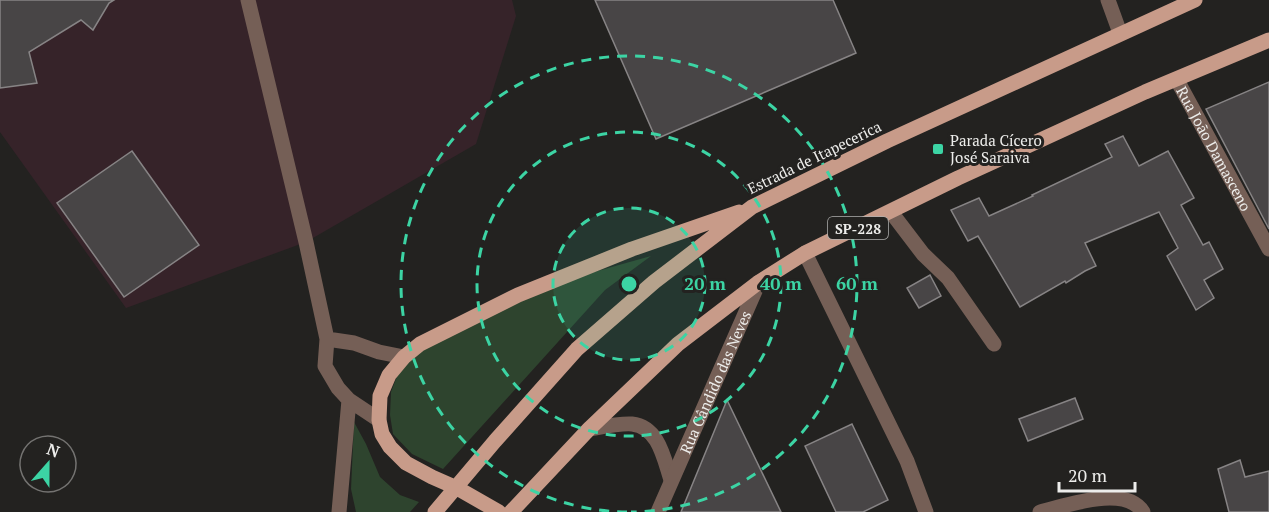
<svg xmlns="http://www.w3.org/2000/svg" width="1269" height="512" font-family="'PT Serif',serif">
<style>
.industrial{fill:#362329}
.green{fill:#2e442e}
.building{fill:#484546;stroke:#878485;stroke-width:1.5}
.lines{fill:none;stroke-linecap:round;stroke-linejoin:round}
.lane{stroke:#755f56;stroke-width:15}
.street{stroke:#755f56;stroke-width:15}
.primary{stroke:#c89b89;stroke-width:15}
.ring{fill:none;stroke:#3cd4a4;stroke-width:3;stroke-dasharray:10 8}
.poi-dot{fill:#3cd4a4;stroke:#232220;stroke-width:2}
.labels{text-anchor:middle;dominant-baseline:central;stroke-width:6;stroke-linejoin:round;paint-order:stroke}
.shield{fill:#232220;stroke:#b0b0ae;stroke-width:1.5}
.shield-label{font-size:14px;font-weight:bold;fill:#ededeb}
.poi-label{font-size:15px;fill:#ededeb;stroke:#232220;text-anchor:start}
.street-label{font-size:15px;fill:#ededeb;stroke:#232220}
.centre{fill:#3cd4a4;stroke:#232220;stroke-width:3}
.ring-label{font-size:18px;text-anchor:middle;font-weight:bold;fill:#3cd4a4;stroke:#232220;stroke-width:6;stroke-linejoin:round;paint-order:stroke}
</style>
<rect width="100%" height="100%" fill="#232220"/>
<path class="industrial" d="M0,0H512L516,16L476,144L306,242L126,308L0,132Z"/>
<path class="green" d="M651,256L605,290L443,469L412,454L393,434L390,415L391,392L397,376L407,360L427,345L530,290Z
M354,422L366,444L380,477L400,495L419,502L410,512H356L351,489Z"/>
<path class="building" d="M0,0H114L109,3L93,30L81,20L29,52L37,83L0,88Z
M595,0H833L856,53L656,139Z
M1269,82V229L1206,109Z
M1123,136L1139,166L1168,151L1194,198L1181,205L1203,245L1209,242L1223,269L1204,280L1214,298L1196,310L1167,256L1178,248L1159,212L1085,243L1096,266L1085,271L1066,283L1065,281L1020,307L978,236L968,241L951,210L979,198L989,216L1033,196L1032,195L1112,157L1105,144Z
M132,151L199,245L124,297L57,203Z
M930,275L941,296L919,308L907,288Z
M1075,398L1083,419L1028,441L1019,419Z
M727,400L781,512H681Z
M852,424L888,500L863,512H836L805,446Z
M1240,460L1245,477L1269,471V512H1229L1218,469Z"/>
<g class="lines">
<path class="lane" d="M248,0L306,242L327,339L325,366L338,388L349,400L379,420
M891,212L923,254L948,278L994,344
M327,339L354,343L379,352L404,357
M339,512L349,400"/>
<g class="street">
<path d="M1108,0L1120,33"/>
<path id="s1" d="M1177,80L1269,249"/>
<path d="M805,253L907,461L926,512"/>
<path d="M589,429C601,427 621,423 632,424C659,427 664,459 671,480"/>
<path id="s2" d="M658,512L759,282"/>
<path d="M1040,512C1066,506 1125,484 1143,512"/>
</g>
<path class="primary" d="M435,512L495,441L577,349L654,282L752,207L887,141L1195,0
M499,512L457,488L432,477L406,463L390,447L382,434L379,420L380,396L389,375L404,357L420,344L518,295L632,249L739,212
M511,512L589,429L678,344L759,282L805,253L958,178L1145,92L1269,40"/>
</g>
<circle cx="629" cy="284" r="76" fill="#3cd4a4" fill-opacity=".12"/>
<g class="ring">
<circle cx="629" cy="284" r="76"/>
<circle cx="629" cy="284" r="152"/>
<path d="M627 512A228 228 0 1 1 631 512"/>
</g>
<rect class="poi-dot" x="932" y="143" width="12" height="12" rx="3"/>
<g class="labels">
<rect class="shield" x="828" y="217" width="60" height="22" rx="4.5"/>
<g class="shield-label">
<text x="858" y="228">SP-228</text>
</g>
<g class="poi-label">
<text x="950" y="140">Parada Cícero<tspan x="950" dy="17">José Saraiva</tspan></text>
</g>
<g class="street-label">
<text stroke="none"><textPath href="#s1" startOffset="78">Rua João Damasceno</textPath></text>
<text transform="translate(814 157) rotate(-26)">Estrada de Itapecerica</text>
<text stroke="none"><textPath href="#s2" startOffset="142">Rua Cândido das Neves</textPath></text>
</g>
</g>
<circle cx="629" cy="284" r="9" class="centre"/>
<g class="ring-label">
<text x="705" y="290">20 m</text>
<text x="781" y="290">40 m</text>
<text x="857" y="290">60 m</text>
</g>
<g transform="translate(48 464) rotate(21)"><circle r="28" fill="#232220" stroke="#747371" stroke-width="1.5"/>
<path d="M0-4.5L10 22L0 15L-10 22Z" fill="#3cd4a4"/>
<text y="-9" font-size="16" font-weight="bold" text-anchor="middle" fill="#ededeb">N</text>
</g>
<path d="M1059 482v9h76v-9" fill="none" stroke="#ededeb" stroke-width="3"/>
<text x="1068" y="482" font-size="18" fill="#ededeb" stroke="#232220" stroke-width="4.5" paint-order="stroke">20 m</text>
</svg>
